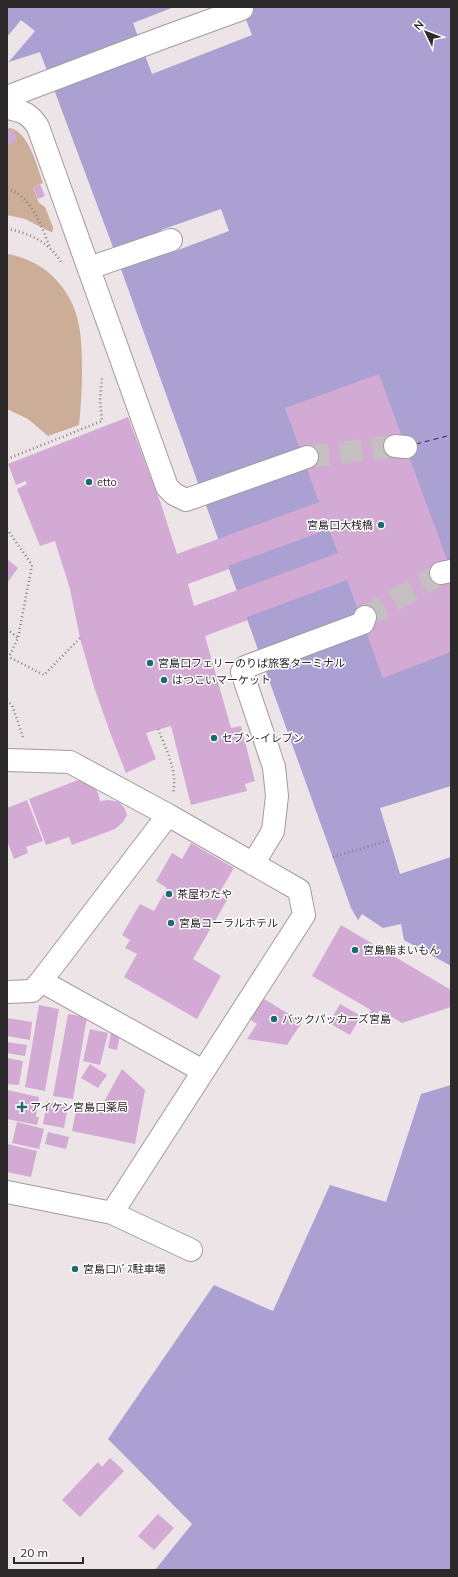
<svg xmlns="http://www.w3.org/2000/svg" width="458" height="1577" font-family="Mulish,'Noto Sans JP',sans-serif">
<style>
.green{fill:#ccad98}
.water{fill:#aaa0d2}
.pier{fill:#ede4e7}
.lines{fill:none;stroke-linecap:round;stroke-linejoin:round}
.ferry{stroke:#311e5a;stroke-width:1;stroke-dasharray:5 4;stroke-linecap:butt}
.building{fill:#d2aad4;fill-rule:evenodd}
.minor-tunnel{stroke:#c6bfc1;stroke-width:22;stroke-dasharray:22 11;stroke-linecap:butt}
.minor-casing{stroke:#a39a9d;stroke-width:24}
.path{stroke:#857f81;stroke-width:2.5;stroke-dasharray:1 3;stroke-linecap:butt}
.minor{stroke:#fff;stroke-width:22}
.poi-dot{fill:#1d6a70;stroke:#fff;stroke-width:1.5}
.labels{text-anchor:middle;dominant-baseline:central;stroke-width:3;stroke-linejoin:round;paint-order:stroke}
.poi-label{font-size:11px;fill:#2c292a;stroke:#fff;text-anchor:start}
</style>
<rect width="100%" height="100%" fill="#ede4e7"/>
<path class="green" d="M10,128C29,132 37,167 43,183L33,187L39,203L45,207L53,227V231L51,232L25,219L7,215V129Z
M7,254C22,256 37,263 48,272C80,300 82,331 82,370C82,388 81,406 79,425L48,436L28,419L7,409Z"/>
<path class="water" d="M7,7H451V966L404,940L401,924L383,928L362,914L358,920L351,908L117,258L40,52L9,62L7,64Z
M451,1085V1570H155L192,1524L108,1439L214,1285L273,1311L330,1185L386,1202L421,1094Z"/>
<path class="pier" d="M174,7H241L252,35L152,74L133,23Z
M21,20L35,31L7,64V29V37Z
M221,209L229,231L170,253L161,230Z
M451,786V857L400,874L380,808Z"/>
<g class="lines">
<path class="ferry" d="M416,444L451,435"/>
</g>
<path class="building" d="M13,129L17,141L7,145V132Z
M40,184L45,196L38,199L33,187Z
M379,374L451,571V652L383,678L347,580L247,617L248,620L205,636L231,728L241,726L255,781L245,784L247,791L191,805L171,726L146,733L156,759L126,773L111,735L94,687L80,638L70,589L55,541L40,546L17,489L27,484L25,481L16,485L8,464L128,417L161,504L177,554L319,502L285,408ZM329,529L338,553L194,606L188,584L229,569L228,566Z
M7,559L18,568L7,583Z
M78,780L87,782L93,786L98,793L100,801L109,800L119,802L125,809L127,815L123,822L115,829L72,845L69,837L46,845L29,799Z
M27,800L43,841L26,847L28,853L14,859L7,841V808Z
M191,843L234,868L218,895L227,900L193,959L221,976L197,1019L124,977L137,954L125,948L130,940L122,935L140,904L154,911L167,888L156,881L172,853L182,859Z
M341,925L451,990V1007L402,1023L380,1010L373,1021L367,1017L371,1010L312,976Z
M259,996L302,1022L287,1045L247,1039L257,1024L246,1017Z
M340,1004L361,1016L350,1035L329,1023Z
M39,1005L59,1009L45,1091L25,1087Z
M68,1014L87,1017L73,1099L53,1096Z
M7,1018L32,1022L30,1040L7,1036Z
M90,1029L108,1033L100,1065L83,1061Z
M111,1033L120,1035L117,1050L108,1048Z
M7,1042L27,1045L25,1056L7,1053Z
M7,1058L23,1061L19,1085L7,1084Z
M90,1064L107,1075L98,1088L81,1078Z
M122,1069L145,1090L135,1144L72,1131L77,1105L100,1109Z
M7,1090L39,1097L36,1117H39L37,1125L7,1119Z
M47,1101L68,1106L64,1128L43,1124Z
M17,1122L44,1129L39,1149L12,1143Z
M48,1132L69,1137L66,1149L45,1144Z
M7,1144L37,1151L31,1177L7,1172Z
M110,1458L124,1471L80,1517L62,1500L98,1462L102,1467Z
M158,1514L174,1528L154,1550L138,1536Z"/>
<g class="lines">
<path class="minor-tunnel" d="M307,457L395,446
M365,617L441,573"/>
<defs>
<path id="minor" d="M7,97L162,38L242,9
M7,108C23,111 30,114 38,127L167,487L174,494L186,500L307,457
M89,268L171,240
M395,446L406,447
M441,573L451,571
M7,760L70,762L168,815L299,890L304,915L112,1213L7,1192
M253,864L273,831L277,796L274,767L242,672L245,667L363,623L365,617
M41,981L203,1071
M7,992L32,991L41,981L168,815
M112,1213L191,1250"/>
</defs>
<use href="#minor" class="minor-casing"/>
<path class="path" d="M7,189C31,195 42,227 50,248
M7,229C28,232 50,243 61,262
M7,459L102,421L100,401L102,376
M7,529L32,565L18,638
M7,629L18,638L9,657
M7,658L9,657L44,675L80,638
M7,700L12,705L23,737
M158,729C166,749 178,772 173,793
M333,857L390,840"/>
<use href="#minor" class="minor"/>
</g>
<g class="poi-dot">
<circle cx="89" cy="482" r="4"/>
<circle cx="381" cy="525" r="4"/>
<circle cx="150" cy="663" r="4"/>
<circle cx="164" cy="680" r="4"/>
<circle cx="214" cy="738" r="4"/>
<circle cx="169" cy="894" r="4"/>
<circle cx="171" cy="923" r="4"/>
<circle cx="355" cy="950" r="4"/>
<circle cx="274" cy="1019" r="4"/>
<path d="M20 1101h4v4h4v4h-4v4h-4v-4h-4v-4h4z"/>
<circle cx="75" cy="1269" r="4"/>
</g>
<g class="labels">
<g class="poi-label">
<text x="97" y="482">etto</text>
<text x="373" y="525" text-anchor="end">宮島口大桟橋</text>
<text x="158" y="663">宮島口フェリーのりば旅客ターミナル</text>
<text x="172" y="680">はつこいマーケット</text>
<text x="222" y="738">セブン-イレブン</text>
<text x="177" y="894">茶屋わたや</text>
<text x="179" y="923">宮島コーラルホテル</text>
<text x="363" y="950">宮島鮨まいもん</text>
<text x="282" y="1019">バックパッカーズ宮島</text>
<text x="30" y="1107">アイケン宮島口薬局</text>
<text x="83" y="1269">宮島口ﾊﾞｽ駐車場</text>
</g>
</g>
<rect width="458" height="1577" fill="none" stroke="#2c292a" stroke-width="16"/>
<g transform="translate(426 32) rotate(313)" stroke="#ffffff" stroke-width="3" paint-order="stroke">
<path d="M0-3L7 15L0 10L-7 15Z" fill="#2c292a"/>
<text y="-6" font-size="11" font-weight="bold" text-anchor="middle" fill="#2c292a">N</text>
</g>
<path d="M14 1557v6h69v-6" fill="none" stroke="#2c292a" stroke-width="2"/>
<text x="20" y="1557" font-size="12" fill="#2c292a" stroke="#ffffff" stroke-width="3" paint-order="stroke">20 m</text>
</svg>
